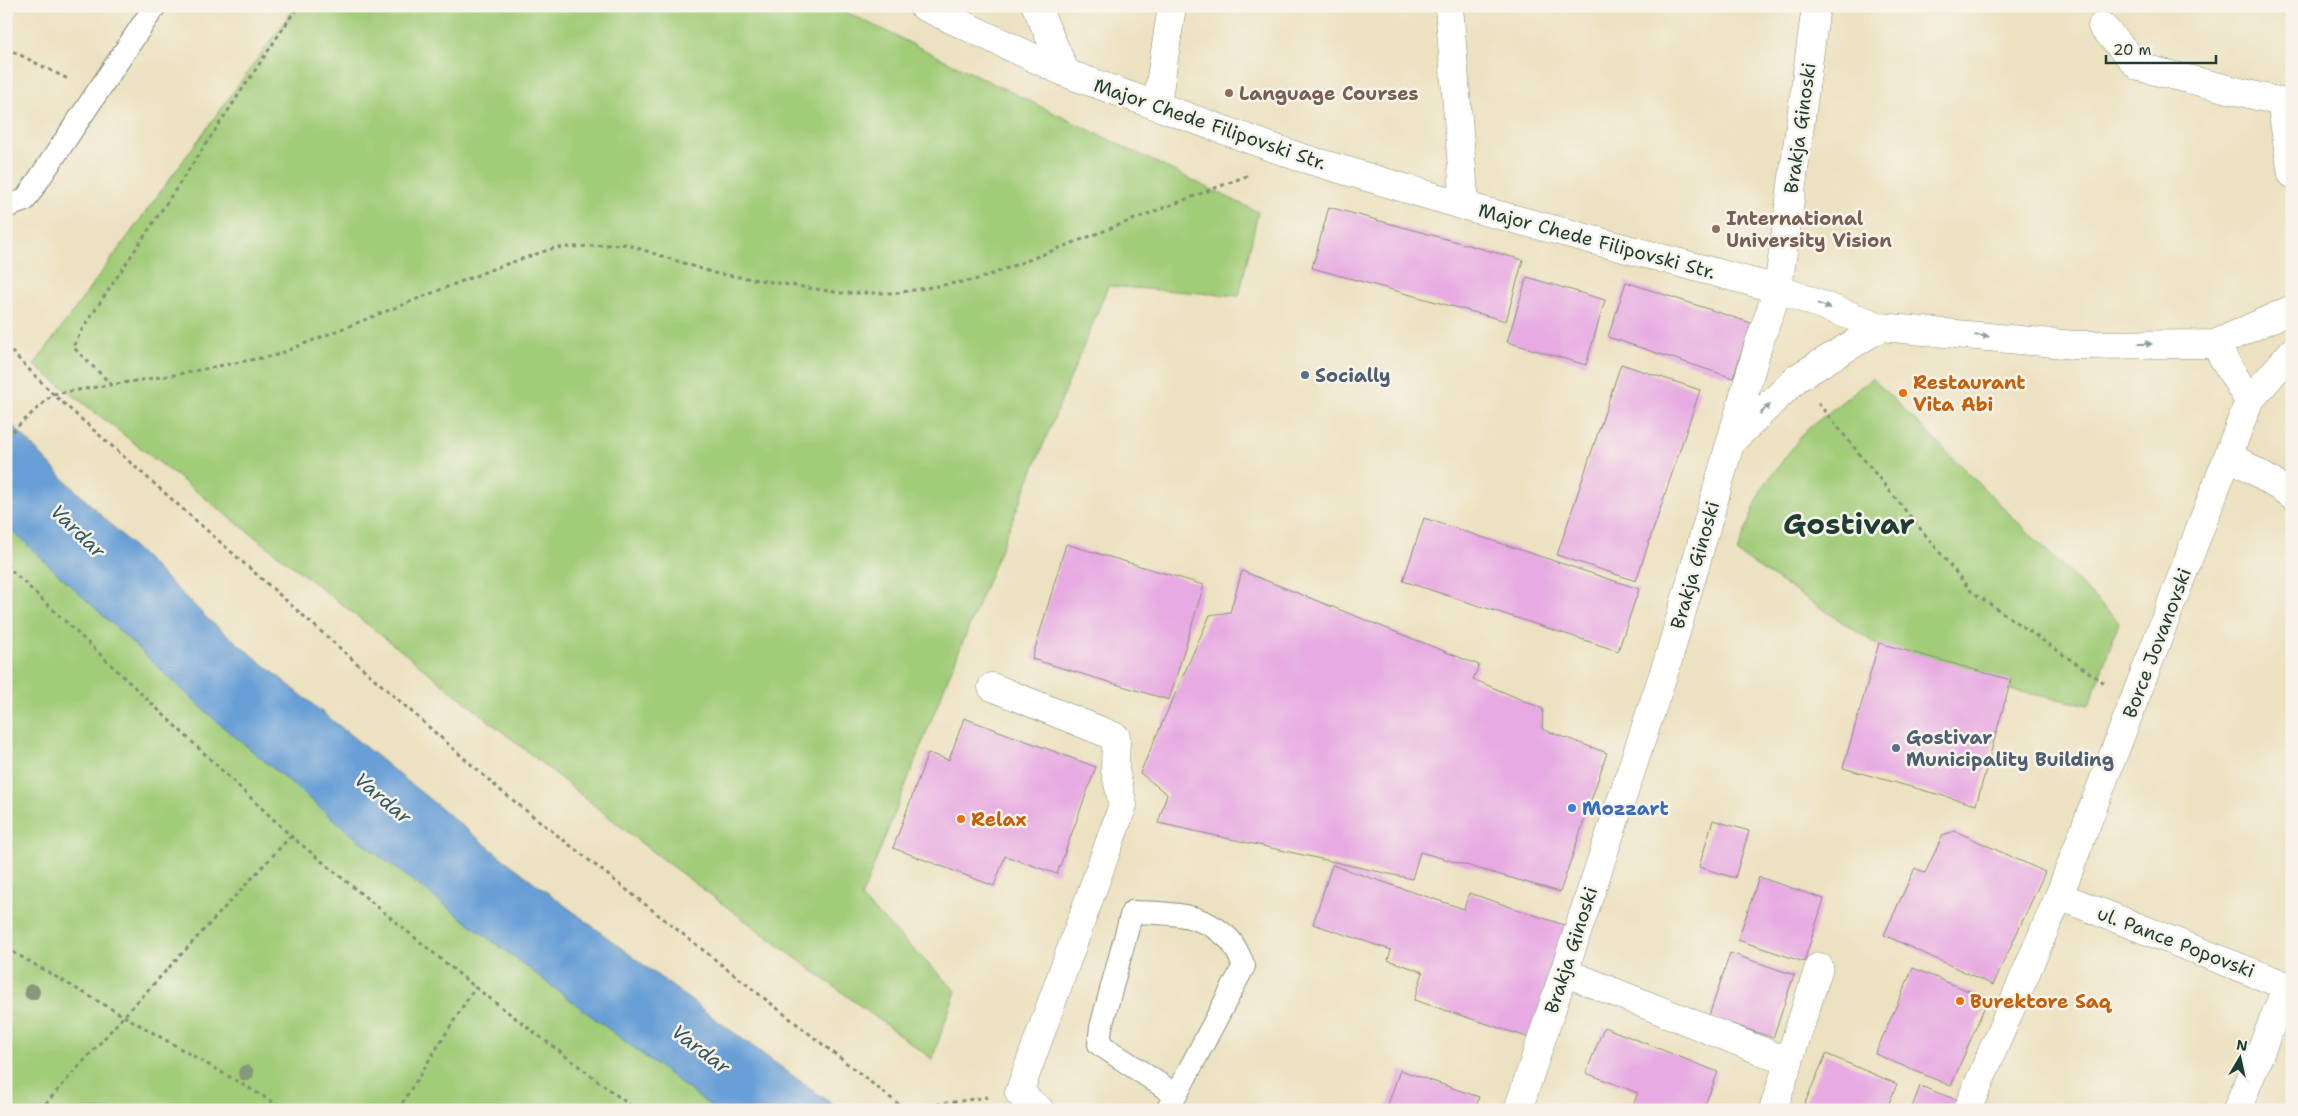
<svg xmlns="http://www.w3.org/2000/svg" width="2298" height="1116" font-family="'Shantell Sans',sans-serif">
<style>
.green{fill:#a1cc78;stroke:#608456}
.water{fill:#689fd6;stroke:#446e85}
.building{fill:#e7aae2}
.lines{fill:none;stroke-linecap:round;stroke-linejoin:round}
.service-casing{stroke:#868f7a;stroke-width:24}
.minor-casing{stroke:#868f7a;stroke-width:29}
.tertiary-casing{stroke:#868f7a;stroke-width:29}
.path{stroke:#868f7a;stroke-width:3;stroke-dasharray:4 4;stroke-linecap:butt}
.service{stroke:#fff;stroke-width:22}
.minor{stroke:#fff;stroke-width:28}
.tertiary{stroke:#fff;stroke-width:28}
.tree{fill:#8a977b}
.oneway{fill:#8f9e9a}
.education-dot{fill:#8d6e63;stroke:#f7f3e8;stroke-width:2}
.service-dot{fill:#5c6f8a;stroke:#f7f3e8;stroke-width:2}
.food-dot{fill:#e8710a;stroke:#f7f3e8;stroke-width:2}
.shop-dot{fill:#3f7fe0;stroke:#f7f3e8;stroke-width:2}
.labels{text-anchor:middle;dominant-baseline:central;stroke-width:5;stroke-linejoin:round;paint-order:stroke}
.education-label{font-size:19px;font-weight:bold;fill:#785e54;stroke:#f7f3e8;text-anchor:start}
.street-label{font-size:19px;fill:#1f3d34;stroke:#f7f3e8}
.service-label{font-size:19px;font-weight:bold;fill:#4e5e75;stroke:#f7f3e8;text-anchor:start}
.food-label{font-size:19px;font-weight:bold;fill:#c56008;stroke:#f7f3e8;text-anchor:start}
.shop-label{font-size:19px;font-weight:bold;fill:#366cbe;stroke:#f7f3e8;text-anchor:start}
.water-label{font-size:20px;font-style:italic;fill:#355a65;stroke:#f7f3e8}
.town-label{font-size:29px;font-weight:bold;fill:#1f3d34;stroke:#f7f3e8}
</style>
<rect width="100%" height="100%" fill="#f7f3e8"/>
<filter id="ink" filterUnits="userSpaceOnUse"><feTurbulence type="fractalNoise" baseFrequency=".02" numOctaves="2"/><feDisplacementMap in="SourceGraphic" scale="10" xChannelSelector="R" yChannelSelector="G"/><feConvolveMatrix kernelMatrix="1 2 1 2 8 2 1 2 1" color-interpolation-filters="sRGB"/></filter>
<filter id="wash" filterUnits="userSpaceOnUse"><feTurbulence type="fractalNoise" baseFrequency=".0096" numOctaves="4" result="noise"/><feDisplacementMap in="SourceGraphic" scale="20" xChannelSelector="R" yChannelSelector="G"/><feGaussianBlur stdDeviation="1.12" result="paint"/><feColorMatrix in="noise" values="0 0 0 0 0 0 0 0 0 0 0 0 0 0 0 0 0 1.4 0 .05"/><feComposite in="paint" operator="in"/></filter>
<g filter="url(#wash)">
<rect width="100%" height="100%" fill="#ece1c0"/>
<path class="green" d="M296,6H834L1258,212L1239,296L1108,286L944,688L861,898L956,991L932,1059L650,850L408,656L34,365Z
M1872,378L2119,622L2089,705L1920,673L1737,553L1761,490L1804,432Z
M6,525L214,719L360,841L716,1110H6Z"/>
<path class="water" d="M6,418L62,477L210,621L502,858L722,1024L840,1110H716L360,841L214,719L6,525Z"/>
<g id="blocks">
<path class="building" d="M1329,207L1523,260L1506,321L1312,268Z
M1527,277L1605,300L1586,365L1507,342Z
M1626,282L1751,323L1733,378L1608,337Z
M1621,364L1700,390L1636,581L1557,555Z
M1424,518L1639,589L1618,651L1403,581Z
M1066,544L1204,585L1169,700L1032,659Z
M1242,571L1479,665L1473,679L1543,709L1542,729L1607,753L1560,892L1420,852L1412,879L1158,823L1167,794L1140,773L1210,615L1230,612Z
M1879,643L2011,680L1976,805L1843,768Z
M964,718L1096,767L1057,874L1005,856L994,886L893,848L928,753L949,760Z
M1713,820L1749,831L1735,878L1699,867Z
M1955,831L2045,872L1993,985L1884,935L1915,868L1925,873L1943,835Z
M1332,865L1464,909L1469,893L1567,926L1530,1038L1414,1000L1423,972L1388,960L1391,950L1313,924Z
M1759,877L1824,899L1804,962L1738,940Z
M1730,953L1794,975L1773,1038L1709,1016Z
M1913,968L1988,999L1951,1086L1875,1054Z
M1604,1027L1718,1072L1703,1110H1631L1638,1093L1586,1073Z
M1826,1054L1897,1084L1886,1110H1802Z
M1400,1070L1479,1097L1475,1110H1386Z
M1920,1086L1957,1100L1953,1110H1911Z"/>
</g>
</g>
<g filter="url(#ink)">
<use href="#blocks" fill-opacity="0" stroke="#868f7a" stroke-width="1"/>
<g class="lines">
<defs>
<path id="service" d="M6,207L25,200L155,6
M1167,1110L1176,1095L1244,966C1240,958 1236,946 1229,939C1202,912 1168,913 1132,912L1101,1027L1099,1044L1176,1095"/>
<path id="minor" d="M1036,6L1066,73
M1449,6L1465,206
M2102,26L2139,67L2281,102L2292,174
M1157,104L1172,6
M2215,344L2249,401
M2229,455L2292,495
M992,687L1116,737L1115,770L1123,805L1019,1093L1040,1110
M2059,896L2292,988
M1564,972L1789,1062
M1773,1110L1819,967
M1967,1110L2059,896L2249,401L2292,352
M2237,1110L2287,986"/>
<path id="tertiary" d="M923,6L1066,73L1296,156L1465,206L1778,289L1881,327L2074,345L2215,344L2292,309
M1731,442L1797,378L1881,327
M1518,1110L1669,657L1758,346L1778,289L1816,6"/>
</defs>
<use href="#service" class="service-casing"/>
<use href="#minor" class="minor-casing"/>
<use href="#tertiary" class="tertiary-casing"/>
<path class="path" d="M6,48L68,79
M6,346L53,394L500,790L906,1110
M112,385L73,347L83,328L298,6
M1818,403L1971,591L2106,684
M6,437L53,394L173,375L276,355L495,268L554,248L625,244L714,273L841,293H896L979,279L1249,175
M6,565L291,836L475,987L636,1110
M6,948L287,1110
M905,1109L988,1097
M40,1110L124,1016L291,836
M398,1110L475,987"/>
<use href="#service" class="service"/>
<use href="#minor" class="minor"/>
<use href="#tertiary" class="tertiary"/>
</g>
<g class="tree">
<circle cx="32" cy="992" r="8"/>
<circle cx="246" cy="1073" r="8"/>
</g>
<defs><path id="oneway-solid" d="M-6-.8H1V-3.2L6.5 0L1 3.2V.8H-6Z" transform="scale(1.25)"/></defs>
<g class="oneway">
<use href="#oneway-solid" transform="translate(1824 306) rotate(20)"/>
<use href="#oneway-solid" transform="translate(1982 336) rotate(5)"/>
<use href="#oneway-solid" transform="translate(2145 344)"/>
<use href="#oneway-solid" transform="translate(1765 409) rotate(-44)"/>
</g>
</g>
<g class="education-dot">
<circle cx="1229" cy="93" r="5"/>
<circle cx="1716" cy="229" r="5"/>
</g>
<g class="service-dot">
<circle cx="1305" cy="375" r="5"/>
<circle cx="1896" cy="748" r="5"/>
</g>
<g class="food-dot">
<circle cx="1903" cy="393" r="5"/>
<circle cx="961" cy="819" r="5"/>
<circle cx="1960" cy="1001" r="5"/>
</g>
<circle class="shop-dot" cx="1572" cy="808" r="5"/>
<g class="labels">
<g class="education-label">
<text x="1239" y="93">Language Courses</text>
<text x="1726" y="218">International<tspan x="1726" dy="22">University Vision</tspan></text>
</g>
<g class="street-label">
<text transform="translate(1210 124) rotate(19)">Major Chede Filipovski Str.</text>
<text transform="translate(1800 128) rotate(-82)">Brakja Ginoski</text>
<text transform="translate(1597 241) rotate(15)">Major Chede Filipovski Str.</text>
<text transform="translate(1695 565) rotate(-74)">Brakja Ginoski</text>
<text transform="translate(2157 643) rotate(-69)">Borce Jovanovski</text>
<text transform="translate(2176 942) rotate(21)">ul. Pance Popovski</text>
<text transform="translate(1571 950) rotate(-72)">Brakja Ginoski</text>
</g>
<g class="service-label">
<text x="1315" y="375">Socially</text>
<text x="1906" y="737">Gostivar<tspan x="1906" dy="22">Municipality Building</tspan></text>
</g>
<g class="food-label">
<text x="1913" y="382">Restaurant<tspan x="1913" dy="22">Vita Abi</tspan></text>
<text x="971" y="819">Relax</text>
<text x="1970" y="1001">Burektore Saq</text>
</g>
<g class="shop-label">
<text x="1582" y="808">Mozzart</text>
</g>
<g class="water-label">
<text transform="translate(78 531) rotate(44)">Vardar</text>
<text transform="translate(383 798) rotate(40)">Vardar</text>
<text transform="translate(701 1049) rotate(37)">Vardar</text>
</g>
<g class="town-label">
<text x="1849" y="523">Gostivar</text>
</g>
</g>
<rect width="2298" height="1116" fill="none" stroke="#f7f3e8" stroke-width="25"/>
<g transform="translate(2240 1058) rotate(9)" stroke="#f7f3e8" stroke-width="4" paint-order="stroke">
<path d="M0-4L9 19L0 12L-9 19Z" fill="#1f3d34"/>
<text y="-8" font-size="14" font-weight="bold" text-anchor="middle" fill="#1f3d34">N</text>
</g>
<path d="M2106 55v8h110v-8" fill="none" stroke="#1f3d34" stroke-width="2.5"/>
<text x="2113" y="55" font-size="15" fill="#1f3d34" stroke="#f7f3e8" stroke-width="4" paint-order="stroke">20 m</text>
</svg>
